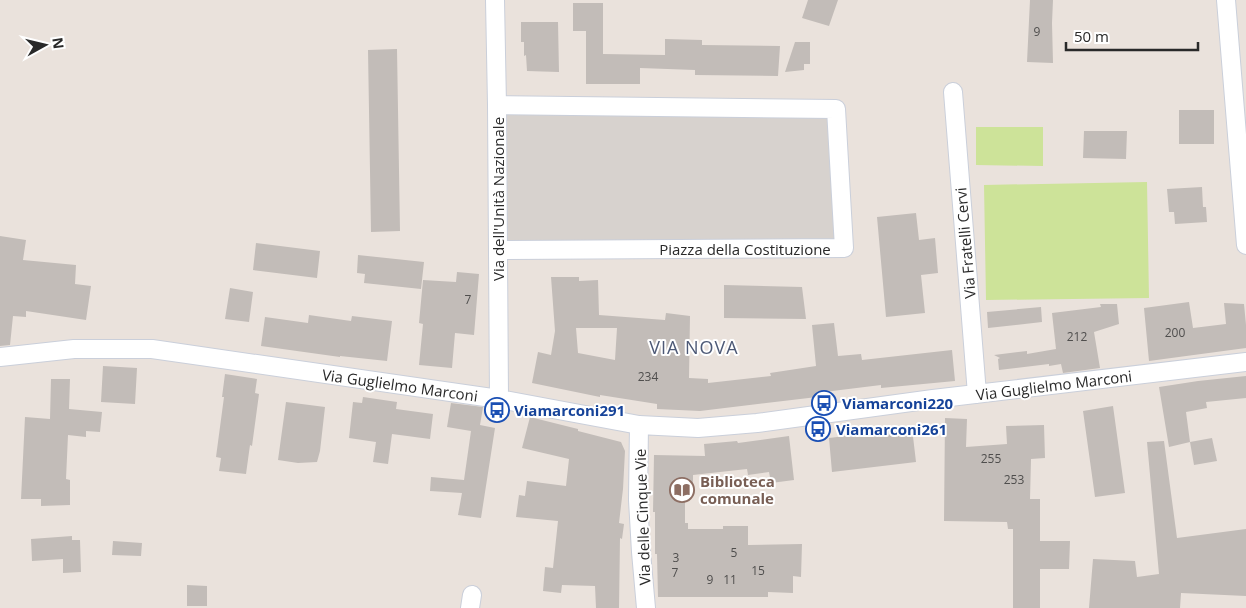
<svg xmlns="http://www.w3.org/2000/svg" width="1246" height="608" font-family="'Open Sans',sans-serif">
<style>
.pitch{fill:#cde399}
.plaza{fill:#d7d2ce}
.building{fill:#c2bcb8;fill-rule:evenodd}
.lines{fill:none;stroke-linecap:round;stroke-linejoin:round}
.street-casing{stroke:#cacfda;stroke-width:20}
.street{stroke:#fff;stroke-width:18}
.labels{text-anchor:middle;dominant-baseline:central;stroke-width:4;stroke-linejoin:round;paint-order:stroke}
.number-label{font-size:12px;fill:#4f4e4d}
.street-label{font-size:15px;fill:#292929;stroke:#fff}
.transit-label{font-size:15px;font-weight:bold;fill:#164399;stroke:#fff;text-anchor:start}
.education-label{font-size:15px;font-weight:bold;fill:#785e54;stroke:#fff;text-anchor:start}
.quarter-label{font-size:18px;letter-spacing:1px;fill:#4d5976;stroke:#fff}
</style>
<rect width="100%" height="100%" fill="#eae2dc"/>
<path class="pitch" d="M976,127H1043V166L976,165Z
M1147,182L1149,298L986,300L984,185Z"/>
<path class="plaza" d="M497,105L836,109L844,248L499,250Z"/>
<path class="building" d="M808,0H838L829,26L802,18Z
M1030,0H1053L1052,23L1053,63L1027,62Z
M573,3H603V54L665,55V39L702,40V45L780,46L778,76L695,75V70L640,68V84H586V31H573Z
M521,22H558L559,72L527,71L526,55L524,56V42H521Z
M795,42H810V64H804V70L785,72Z
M397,49L400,231L371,232L368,50Z
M1179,110H1214V144H1179Z
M1084,131H1127L1126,159L1083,158Z
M1202,187L1203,207H1206L1207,222L1175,224L1174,212H1169L1167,189Z
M916,213L919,240L935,238L938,273L921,275L925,313L886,317L877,217Z
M0,236L26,240L23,260L76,265L75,284L91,286L86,320L26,311V317L13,316L10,345L0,346Z
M256,243L320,251L317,278L253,270Z
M358,255L424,262L421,289L364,283L365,274L357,273Z
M457,272L479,274L474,335L455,333L452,368L419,365L423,324L419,323L423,280L456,282Z
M551,277H579V281L598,280L599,315L665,320L666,313L690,316L689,378L708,379V383L771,376L770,373L816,366L812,325L834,323L838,356L861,354L862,360L952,350L955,381L881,388V385L816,393L817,397L700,411L657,409V404L600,395V397L532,383L538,352L551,355L555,331ZM576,328H617L615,360L578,353Z
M724,285L802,287L806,319L724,318Z
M230,288L253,292L249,322L225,319Z
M1189,302L1193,328L1226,324L1224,303L1244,304L1246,325V348L1149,361L1144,308Z
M1100,304H1117L1119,324L1094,332L1100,368L1063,373L1061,364L1049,366V364L999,370L998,359L1000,358L994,355L1027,351V354L1056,349L1052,313L1101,307Z
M1041,307L1042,322L988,328L987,312Z
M309,315L351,321L352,316L392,321L387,361L340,356V357L261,346L265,317L308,323Z
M103,366L137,368L135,404L101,402Z
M225,374L257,379L255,393L259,394L252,446L250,445L246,474L219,471L221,458L216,457L224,397H222Z
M1246,376V398L1206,402L1207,408L1186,412L1190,442L1169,447L1159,387L1198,381Z
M51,379H70L69,409L102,412L100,432L86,431V437L68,435L66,479L70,480V505L41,506V499H21L25,417L50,419Z
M363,397L397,402L396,409L433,414L430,439L392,434L388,464L373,462L376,442L349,438L353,402L362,403Z
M286,402L325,407L320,451L317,462L298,463L278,460Z
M451,403L483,407L480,425L495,428L481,518L458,515L462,493L430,491L431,477L464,480L471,431L447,427Z
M1113,406L1125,493L1095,497L1083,411Z
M530,417L578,429V431L621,442L625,451L623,489L619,523L624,524L622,539L620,538L619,608H596L595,586L562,585L561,593L543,591L545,567L553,568L558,521L516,517L519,495L525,496L527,481L566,486L569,459L522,448Z
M945,418L967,419L966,447L1007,444L1006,426L1044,425L1045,458L1031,459L1030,499H1040V541H1070L1069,569H1040V608H1013V529H1008L1007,522L944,521Z
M912,428L916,462L832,472L829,438Z
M789,436L794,480L771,483L769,472L748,475L747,469L693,475V494H685V523H688V529H723V526H748V545L802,544L801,577L793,576V593L768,592V597H658L657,554H655V512H653L654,455L705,456L704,444L737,441L738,443Z
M1212,438L1217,461L1194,465L1190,442Z
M1164,441L1177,538L1246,529V596L1181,593L1180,608H1089L1093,559L1135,561L1137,577L1159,574L1147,442Z
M72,536V540H80L81,572L63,573V559L32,561L31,539Z
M113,541L142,543L141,556L112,555Z
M187,585L207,586V606H187Z"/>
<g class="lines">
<defs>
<path id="street" d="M495,0L497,105L499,399
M1226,0L1246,245
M953,92L977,394
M497,105L836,109L844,248L499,250
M0,357L74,349H152L499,399L639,425L698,428L757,423L933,399L1246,362
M639,425L638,500L641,552L646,608
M470,608L472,595"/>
</defs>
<use href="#street" class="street-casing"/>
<use href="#street" class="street"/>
</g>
<defs>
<symbol id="bus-ring" viewBox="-11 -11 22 22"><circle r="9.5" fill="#fff" stroke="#1a4fb4" stroke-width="1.5"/><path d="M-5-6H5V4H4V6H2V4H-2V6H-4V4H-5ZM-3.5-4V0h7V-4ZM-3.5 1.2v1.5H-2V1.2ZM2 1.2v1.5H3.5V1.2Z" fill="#1a4fb4"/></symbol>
<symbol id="library-ring" viewBox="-11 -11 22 22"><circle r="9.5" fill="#fff" stroke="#8d6e63" stroke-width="1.5"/><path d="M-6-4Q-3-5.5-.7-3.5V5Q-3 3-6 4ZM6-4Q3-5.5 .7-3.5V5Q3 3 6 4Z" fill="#8d6e63"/></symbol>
</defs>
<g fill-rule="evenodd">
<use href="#bus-ring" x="810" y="389" width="28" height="28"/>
<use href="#bus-ring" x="483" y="396" width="28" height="28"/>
<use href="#bus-ring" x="804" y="415" width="28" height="28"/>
<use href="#library-ring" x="668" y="476" width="28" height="28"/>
</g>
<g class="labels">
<g class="number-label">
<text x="1037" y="31">9</text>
<text x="468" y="299">7</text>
<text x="1175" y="332">200</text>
<text x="1077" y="336">212</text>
<text x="648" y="376">234</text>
<text x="991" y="458">255</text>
<text x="1014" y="479">253</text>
<text x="734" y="552">5</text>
<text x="676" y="557">3</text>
<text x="758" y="570">15</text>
<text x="675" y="572">7</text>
<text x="710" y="579">9</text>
<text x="730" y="579">11</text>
</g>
<g class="street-label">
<text transform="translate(498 199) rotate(-90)">Via dell'Unità Nazionale</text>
<text transform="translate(965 243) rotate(-95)">Via Fratelli Cervi</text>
<text x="745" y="249">Piazza della Costituzione</text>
<text transform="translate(400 385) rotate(8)">Via Guglielmo Marconi</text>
<text transform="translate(1054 385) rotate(-7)">Via Guglielmo Marconi</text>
<text transform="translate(642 517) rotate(-92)">Via delle Cinque Vie</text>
</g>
<g class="transit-label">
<text x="842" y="403">Viamarconi220</text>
<text x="514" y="410">Viamarconi291</text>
<text x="836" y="429">Viamarconi261</text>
</g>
<g class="education-label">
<text x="700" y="481">Biblioteca<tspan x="700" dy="17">comunale</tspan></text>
</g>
<g class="quarter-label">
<text x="694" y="347">VIA NOVA</text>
</g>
</g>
<g transform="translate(45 45) rotate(82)" stroke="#ffffff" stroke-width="4" paint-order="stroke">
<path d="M0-4L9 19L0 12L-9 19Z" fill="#292929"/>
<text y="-8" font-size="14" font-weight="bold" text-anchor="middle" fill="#292929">N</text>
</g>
<path d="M1066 42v8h132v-8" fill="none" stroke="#292929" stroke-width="2.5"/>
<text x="1074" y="42" font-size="15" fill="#292929" stroke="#ffffff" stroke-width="4" paint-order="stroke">50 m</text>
</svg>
